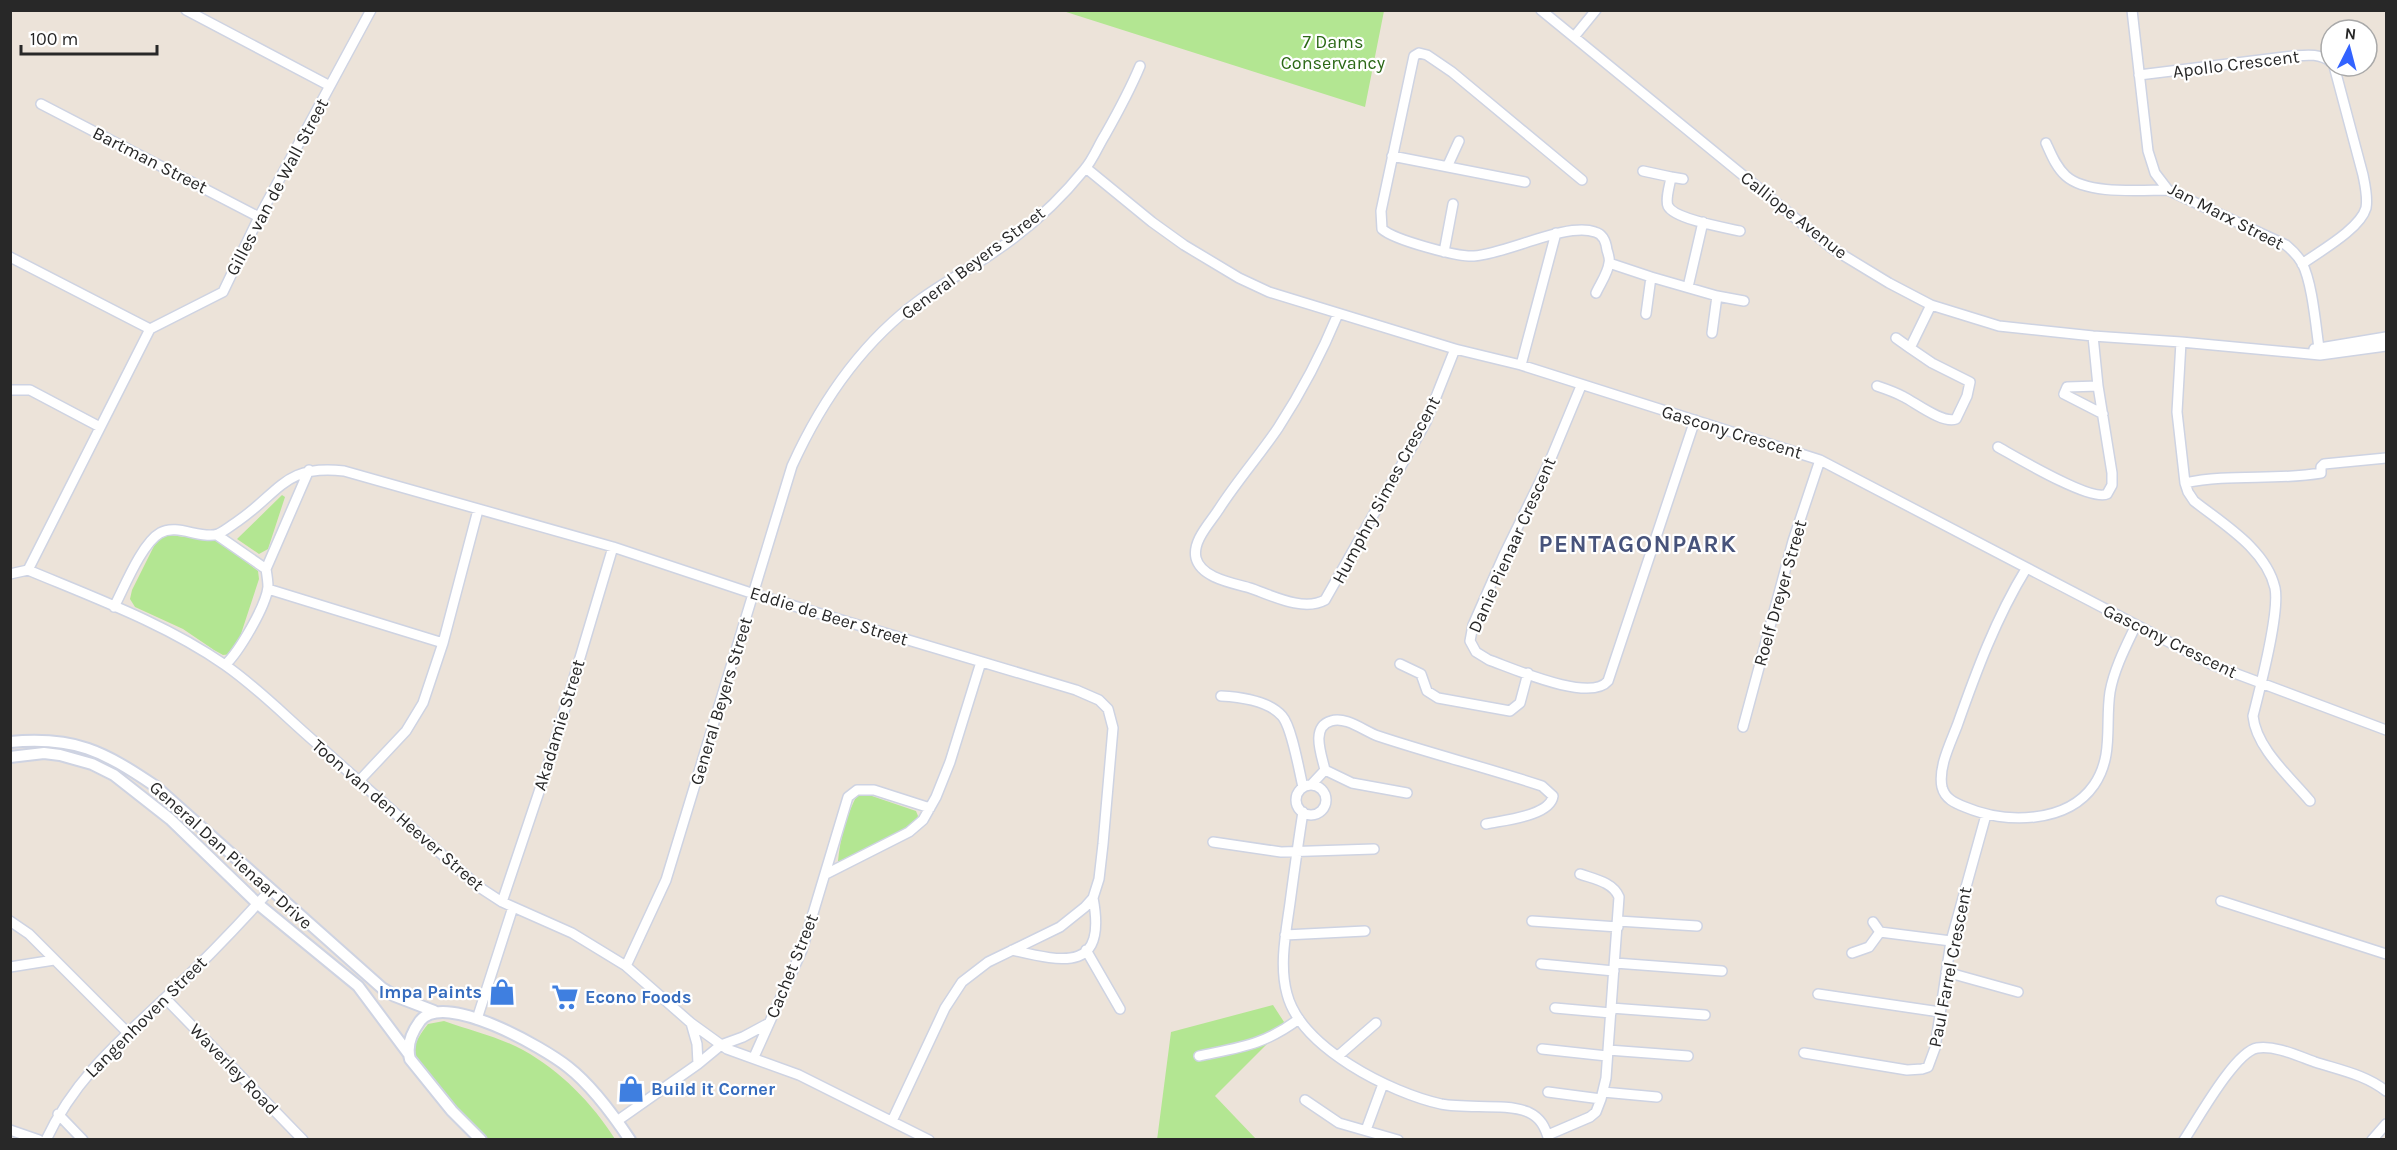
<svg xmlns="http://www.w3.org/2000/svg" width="2397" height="1150" font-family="Karla,sans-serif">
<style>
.green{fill:#b3e692}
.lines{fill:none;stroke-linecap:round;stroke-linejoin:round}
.minor-casing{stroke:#ced3e2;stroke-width:12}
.tertiary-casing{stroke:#ced3e2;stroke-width:14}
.minor{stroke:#fff;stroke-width:9}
.tertiary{stroke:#fff;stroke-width:10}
.labels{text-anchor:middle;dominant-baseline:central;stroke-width:4.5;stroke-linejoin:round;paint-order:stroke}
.park-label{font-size:18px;fill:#2b6816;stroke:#fff}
.street-label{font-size:18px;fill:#282828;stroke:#fff}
.shop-label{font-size:18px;font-weight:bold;fill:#366cbe;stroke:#fff;text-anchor:start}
.district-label{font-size:24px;font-weight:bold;letter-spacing:1.5px;fill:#47537b;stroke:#fff}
</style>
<rect width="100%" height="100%" fill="#ece3d9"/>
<path class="green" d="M1063,11H1384L1365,107Z
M282,495L285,497L268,549L259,554L237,539Z
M169,535L219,541L258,571L259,579L237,646L232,654L223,655L214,650L183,629L135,607L130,599L132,590L157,540Z
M866,794L916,811L918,816L914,823L843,864L838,861C840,839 847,814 857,795Z
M1273,1005L1286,1025L1215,1096L1256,1139L1157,1140L1171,1032Z
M444,1021C469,1030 499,1037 523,1050C561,1071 592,1103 615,1139H484C470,1124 413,1071 414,1053C414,1042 422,1032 428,1024Z"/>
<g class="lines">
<defs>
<path id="minor" d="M186,10L330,86
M1541,10L1833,249L1889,283L1931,305L1999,326L2093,336L2181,342L2320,355L2386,346
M2132,10L2148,151L2155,173L2168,190L2286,245C2292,250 2298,256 2302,263C2313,284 2316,330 2320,355
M1574,37L1596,10
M2139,75L2293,56C2306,55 2320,53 2331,62
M41,104L259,217
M2046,143C2051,154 2056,167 2066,176C2087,195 2141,190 2168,190
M1392,156L1525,182
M1448,165L1459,141
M1086,168L1152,222L1184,245L1239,278L1269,292L1455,349L1521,365L1820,460L2213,665L2386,730
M1643,171L1671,177C1670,185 1665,199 1668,206C1674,219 1726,228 1740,231
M1671,177L1683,179
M1582,180L1452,72L1427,55L1419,53L1414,56L1381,211L1382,229C1394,240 1457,257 1474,256C1506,254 1566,222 1595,232C1603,234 1606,242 1607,250C1608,253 1610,260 1609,263C1608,273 1600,284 1596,293
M1444,252L1453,204
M10,257L150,329
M1609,263L1651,277L1646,314
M2302,264C2320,251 2360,229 2366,208C2368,197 2365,185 2363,175L2334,66
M1651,277L1717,296L1744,301
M1688,287L1703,222
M1338,314C1321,355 1302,391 1278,428C1259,456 1237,481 1219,509C1210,523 1192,541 1196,558C1201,578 1233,583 1250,588C1271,595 1303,612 1325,600L1426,422L1455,349
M1712,333L1717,296
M1896,338L1910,348L1931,305
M2181,342L2177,412L2185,483L2188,492L2194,501C2223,524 2266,549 2275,588C2280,613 2260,688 2253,716C2256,748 2290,777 2310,801
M2314,349L2386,337
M1521,365L1556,233
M1581,386L1549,463L1503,557L1473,625L1470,641L1476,652L1489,660C1512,668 1590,703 1608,681L1695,420
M1877,386C1886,389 1895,392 1904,397C1916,403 1943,424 1956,419L1967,396L1970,382L1932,363L1910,348
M2098,386L2067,387L2064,394L2103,414
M10,390H30L100,427
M1998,447C2016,457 2091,502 2107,494L2112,485V473L2098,386L2093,336
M2185,483C2230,473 2276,481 2321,473V467L2324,464L2386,458
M217,535L266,569C267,575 268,581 268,587C266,606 239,652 225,665
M266,569L309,470
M2026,569C1996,618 1976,672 1957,726C1950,744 1938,768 1942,787C1945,799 1955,803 1965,807C2005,824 2067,824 2094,785C2114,756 2105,724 2110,692C2114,669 2126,646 2136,625
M28,570C95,598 166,624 225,665C258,688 285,716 315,742C370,791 424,839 479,887L502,902L572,933L626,966L691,1023L727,1049L799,1075L929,1140
M10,574L28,570L150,329L223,292L259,217L371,10
M268,589L443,643
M114,607C124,588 142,543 160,533C177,523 201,540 218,534C225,531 232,525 238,521C280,492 285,464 344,471L613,547L754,594L1076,690L1099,700L1108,709L1113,728L1103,844L1099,879L1093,898L1085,907L1060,927L988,962L962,982L945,1008L892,1121
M1400,664L1421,674L1427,691L1438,698L1510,711L1520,703L1528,673
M1221,696C1240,697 1268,700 1282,716C1292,727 1299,771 1303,787
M1743,727L1793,541L1820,460
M1325,770C1322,756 1310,727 1331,721C1346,716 1364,731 1378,736C1432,754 1488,768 1542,786L1553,796C1550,816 1504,820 1486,824
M359,781L406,731L423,703L443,643L478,510
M1311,785L1325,770L1352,783L1407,793
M1296 800a15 15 0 1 1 30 0a15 15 0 1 1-30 0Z
M1303,812C1298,843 1294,873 1290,903C1286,932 1279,965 1287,994C1301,1048 1391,1093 1441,1104C1467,1109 1506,1103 1528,1112C1541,1118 1545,1127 1549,1140
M1213,842L1281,852L1374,849
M826,874L909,832L923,820L936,797L950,762L981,662
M2221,901L2386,954
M502,902L548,765L613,547
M10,921L29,934L127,1032
M1532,921L1618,927
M1618,921L1697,926
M1873,922L1880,932L1951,941
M1285,935L1365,931
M1012,950C1066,963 1107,971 1093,898
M1086,950L1120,1009
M1852,953L1869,947L1880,932
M1615,963L1722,971
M1541,964L1614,971
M626,966L666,880L792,466C821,402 863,341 921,299C944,282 970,269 994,252C1027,230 1059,201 1084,170C1093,160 1098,146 1105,135C1118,112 1130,90 1140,66
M10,967L54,960
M1946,972L2018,992
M1818,994L1940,1012
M165,998L303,1140
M1555,1008L1611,1013
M1611,1008L1705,1015
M477,1019L513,907
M691,1023L697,1044L698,1064
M1542,1049L1607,1056
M1608,1050L1688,1056
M1804,1053L1907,1070L1922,1069L1928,1067L1935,1048L1951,941L1986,815
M1199,1056C1241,1047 1264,1045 1299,1019
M1338,1056L1376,1023
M754,1057L802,950L848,797L857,790H874L930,808
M1548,1092L1601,1099
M1603,1092L1657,1097
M1305,1100L1339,1123L1398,1140
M58,1114L83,1140
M617,1121L698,1064L721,1045L743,1037L769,1023
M10,1130L39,1140
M1366,1130L1383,1084
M1548,1135L1590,1117L1596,1112L1601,1099L1606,1078L1619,897C1613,882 1594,879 1580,874
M46,1140C74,1080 117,1043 164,999C201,964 237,927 270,890
M2184,1140C2198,1119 2235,1052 2257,1048C2275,1045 2298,1056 2315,1062C2340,1070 2366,1075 2386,1091
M2372,1140L2386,1124"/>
<path id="tertiary" d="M10,742C75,736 103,751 155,786L382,988L395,996L434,1011
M10,757L44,753L60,755L92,764L114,775L170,819L258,904L358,986L408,1053
M481,1140L452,1111L410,1059C406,1046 412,1032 420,1021C444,990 544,1048 568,1067C591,1085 614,1116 630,1140"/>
</defs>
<use href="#minor" class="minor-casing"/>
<use href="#tertiary" class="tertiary-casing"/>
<use href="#minor" class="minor"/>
<use href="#tertiary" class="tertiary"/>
</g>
<defs>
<symbol id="shop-bare" viewBox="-9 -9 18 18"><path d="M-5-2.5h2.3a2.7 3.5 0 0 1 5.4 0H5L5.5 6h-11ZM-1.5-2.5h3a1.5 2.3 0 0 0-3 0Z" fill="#3f7fe0" stroke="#fff" stroke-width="2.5" paint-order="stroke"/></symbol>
<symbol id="supermarket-bare" viewBox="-9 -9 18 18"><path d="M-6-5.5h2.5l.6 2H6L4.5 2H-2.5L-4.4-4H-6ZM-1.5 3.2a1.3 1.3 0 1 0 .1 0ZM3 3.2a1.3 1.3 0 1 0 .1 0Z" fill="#3f7fe0" stroke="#fff" stroke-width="2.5" paint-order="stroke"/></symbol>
</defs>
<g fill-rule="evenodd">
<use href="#shop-bare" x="483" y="973" width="38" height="38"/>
<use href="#supermarket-bare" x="546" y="978" width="38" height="38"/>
<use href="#shop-bare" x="612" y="1070" width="38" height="38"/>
</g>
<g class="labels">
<g class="park-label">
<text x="1333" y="42">7 Dams<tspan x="1333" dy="21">Conservancy</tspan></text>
</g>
<g class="street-label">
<text transform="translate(2236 64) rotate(-7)">Apollo Crescent</text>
<text transform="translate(150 160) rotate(27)">Bartman Street</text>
<text transform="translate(277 187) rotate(-62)">Gilles van de Wall Street</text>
<text transform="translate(1794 215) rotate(38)">Calliope Avenue</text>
<text transform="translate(2226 216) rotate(27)">Jan Marx Street</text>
<text transform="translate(973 263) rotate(-37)">General Beyers Street</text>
<text transform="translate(1732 432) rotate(17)">Gascony Crescent</text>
<text transform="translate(1386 490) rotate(-62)">Humphry Simes Crescent</text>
<text transform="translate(1512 545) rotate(-66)">Danie Pienaar Crescent</text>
<text transform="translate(1780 593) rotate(-74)">Roelf Dreyer Street</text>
<text transform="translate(829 616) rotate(17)">Eddie de Beer Street</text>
<text transform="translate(2170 641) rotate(26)">Gascony Crescent</text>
<text transform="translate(721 701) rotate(-73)">General Beyers Street</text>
<text transform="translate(559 725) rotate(-73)">Akadamie Street</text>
<text transform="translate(398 815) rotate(41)">Toon van den Heever Street</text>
<text transform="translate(231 855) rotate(42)">General Dan Pienaar Drive</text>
<text transform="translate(792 966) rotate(-68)">Cachet Street</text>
<text transform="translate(1950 967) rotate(-79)">Paul Farrel Crescent</text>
<text transform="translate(146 1017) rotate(-45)">Langenhoven Street</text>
<text transform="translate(234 1069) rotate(46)">Waverley Road</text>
</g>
<g class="shop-label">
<text x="482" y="992" text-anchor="end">Impa Paints</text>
<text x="585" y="997">Econo Foods</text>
<text x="651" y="1089">Build it Corner</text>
</g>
<g class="district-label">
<text x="1638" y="544">PENTAGONPARK</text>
</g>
</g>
<rect width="2397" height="1150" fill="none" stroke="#282828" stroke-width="24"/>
<g transform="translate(2349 48) rotate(6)"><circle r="28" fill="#ffffff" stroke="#a9a9a9" stroke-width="1.5"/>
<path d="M0-4.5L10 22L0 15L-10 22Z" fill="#3363ff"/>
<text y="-9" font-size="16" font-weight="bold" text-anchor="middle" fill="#282828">N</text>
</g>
<path d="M21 45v9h136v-9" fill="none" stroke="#282828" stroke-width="3"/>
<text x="30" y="45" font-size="18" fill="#282828" stroke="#ffffff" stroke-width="4.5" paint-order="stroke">100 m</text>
</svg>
